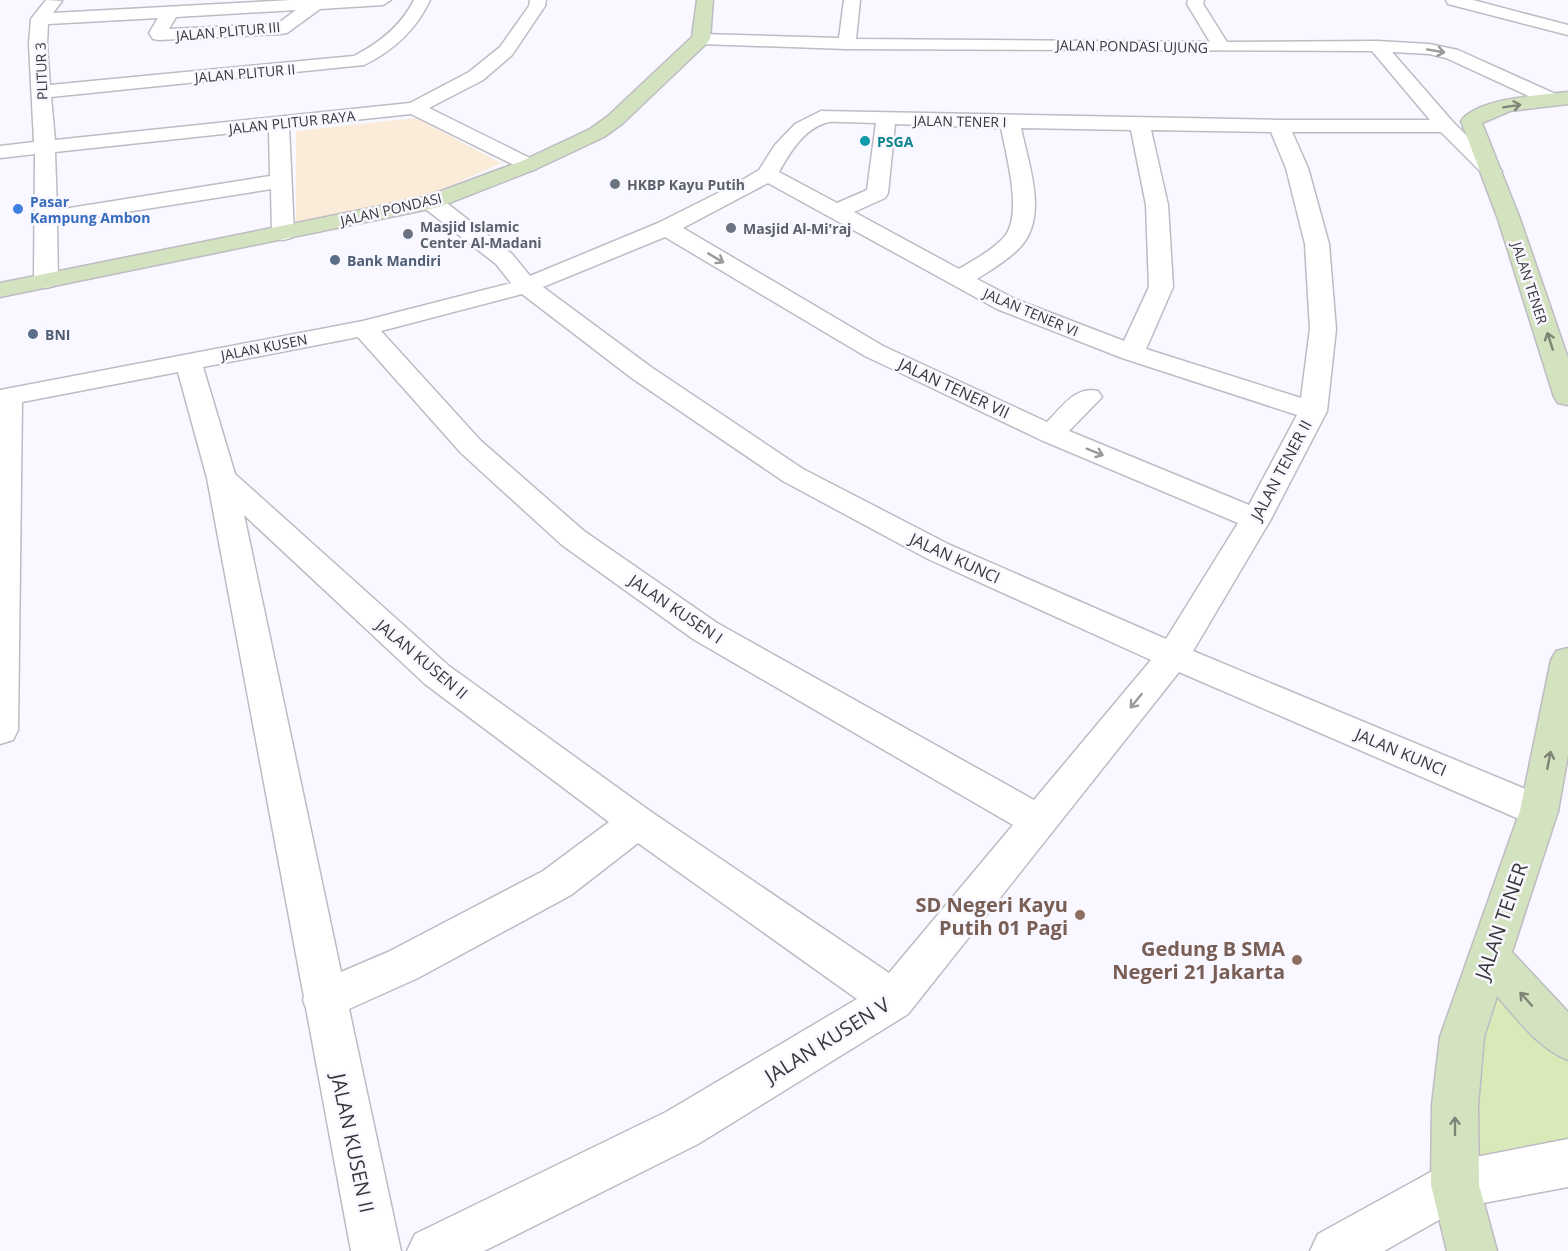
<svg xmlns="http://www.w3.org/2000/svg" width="1568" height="1251" font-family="'Open Sans',sans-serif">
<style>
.medical{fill:#faecd9}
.green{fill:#dae9b8}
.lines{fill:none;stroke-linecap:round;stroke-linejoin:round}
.street-casing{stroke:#bdbbc3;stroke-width:3}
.secondary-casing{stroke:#bdbbc3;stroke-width:3}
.street{fill:#fff;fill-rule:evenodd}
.secondary{fill:#d4e3bf;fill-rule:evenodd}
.oneway{stroke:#9c9b9c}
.oneway2{stroke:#7e8476}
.culture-dot{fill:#0f9aa8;stroke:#f9f7ff;stroke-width:2}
.worship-dot{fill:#6b7280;stroke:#f9f7ff;stroke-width:2}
.shop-dot{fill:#3f7fe0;stroke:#f9f7ff;stroke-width:2}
.service-dot{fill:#5c6f8a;stroke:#f9f7ff;stroke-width:2}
.education-dot{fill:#8d6e63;stroke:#f9f7ff;stroke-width:2}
.labels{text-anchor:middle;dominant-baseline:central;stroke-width:5;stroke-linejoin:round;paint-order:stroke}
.far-street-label{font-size:14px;fill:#38373a;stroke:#f9f7ff}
.far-culture-label{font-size:14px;font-weight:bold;fill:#0d838f;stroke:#f9f7ff;text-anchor:start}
.far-worship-label{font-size:14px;font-weight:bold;fill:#5b616d;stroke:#f9f7ff;text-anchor:start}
.far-shop-label{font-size:14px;font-weight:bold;fill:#366cbe;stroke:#f9f7ff;text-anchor:start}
.far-service-label{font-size:14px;font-weight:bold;fill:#4e5e75;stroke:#f9f7ff;text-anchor:start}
.street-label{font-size:16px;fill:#38373a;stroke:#f9f7ff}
.near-education-label{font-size:20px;font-weight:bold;fill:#785e54;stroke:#f9f7ff;text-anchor:end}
.near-street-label{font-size:20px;fill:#38373a;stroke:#f9f7ff}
</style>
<rect width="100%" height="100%" fill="#f9f7ff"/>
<path class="medical" d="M416,118L501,163L455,184L409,201L296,222V131Z"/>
<path class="green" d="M1488,956L1568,1039V1163L1455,1185Z"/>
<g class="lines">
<defs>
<path id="street" d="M46,0L62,1L53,13L292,0H391L383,5L320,9L287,33L281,34L159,40L153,39L149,33L158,18L48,24L47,44L50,85L354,56C379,43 401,26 414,0H430C416,30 394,50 364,65L51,97L55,140L410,103L469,72L500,47L529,6L530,0H546L545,6L512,55L483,80L429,108L536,161L539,165L536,169L529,171L522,169L411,114L289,127L294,233L291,238L283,240L275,238L272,233L271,189L57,223L58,281L54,286L46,288L38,286L34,281L35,154L0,158V146L34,142L29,44L31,19ZM296,10L277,24L169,29L176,17ZM269,129L270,176L57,210L55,152Z
M844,0H860L856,39L1210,42L1187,4L1188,0H1204L1203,4L1227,42L1377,41L1429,44L1458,50L1560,96L1563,100L1560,104H1546L1446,58L1429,54L1392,52L1453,122L1502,171L1498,175L1491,177L1484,175L1441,132H1292L1308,168L1329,244L1336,329L1327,411L1271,519L1193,651L1552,800L1558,811L1552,822L1539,826L1526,822L1179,672L908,1014L698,1144L484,1251H407L415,1234L666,1112L857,999L638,843L571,895L418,978L349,1009L401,1251H351L306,1008L303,1000L304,997L207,478L178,372L22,402L18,730L13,740L0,744V390L363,321L511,283L496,264L423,207L420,202L423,197L431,195L439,197L512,254L530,276L658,223L732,186L759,170L775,145L795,124L821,111L1279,120H1430L1372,51L847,49L701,44L695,43L692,39L695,35L701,34L839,38ZM844,122L876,123L867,190L837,203L779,172C789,154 803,130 825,123C830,121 838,122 844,122ZM895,124L1001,128C1006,154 1023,214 1005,236C993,250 974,260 959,269L854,212L885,198L888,193ZM1021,128L1131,130L1146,205L1149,287L1124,341L1015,299L977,279C992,269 1010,259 1022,245C1048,214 1028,163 1021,128ZM1151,130L1271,132L1286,168L1305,244L1310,329L1301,398L1146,349L1173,287L1168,205ZM768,183L997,309L1122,358L1297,415L1249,505L1069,431L1102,397L1098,391C1075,386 1062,407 1047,422L883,346L683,228ZM665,237L865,356L1041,440L1238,523L1166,639L950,545L803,469L651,367L543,287ZM522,294L633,379L783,481L928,559L1151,660L1034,800L717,623L584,531L481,441L381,331ZM358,337L461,453L562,545L693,639L1013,825L889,973L650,811L449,666L235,474L203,367ZM244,515L425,684L609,822L543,871L388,952L341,972Z
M1446,0H1473L1568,25V35L1448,4Z
M1568,1139V1187L1462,1207L1384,1251H1310L1318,1234L1438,1168L1455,1161Z"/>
<path id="secondary" d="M697,0H713L710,39L707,43L622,124L604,137L536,169L439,207L0,297V283L425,197L522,161L590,129L608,116L692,37Z
M1568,92V104L1510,111L1482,123L1520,219L1568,358V405L1558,403L1554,397L1498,219L1461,121C1477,98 1542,95 1568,92Z
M1568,648V755L1558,811L1512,952L1568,1012V1060C1538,1048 1518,1020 1497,996L1484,1037L1478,1105L1479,1185L1497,1251H1447L1431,1185L1432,1105L1440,1037L1520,811L1551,660L1556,651Z"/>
</defs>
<use href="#street" class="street-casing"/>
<use href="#secondary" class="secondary-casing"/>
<use href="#street" class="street"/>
<use href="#secondary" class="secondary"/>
</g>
<defs><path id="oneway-shaft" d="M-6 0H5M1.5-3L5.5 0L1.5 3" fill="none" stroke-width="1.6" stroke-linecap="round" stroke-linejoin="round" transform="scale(1.5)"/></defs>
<g class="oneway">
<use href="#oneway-shaft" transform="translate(1436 51) rotate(10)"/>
<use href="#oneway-shaft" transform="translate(716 258) rotate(31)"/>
<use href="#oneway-shaft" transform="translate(1095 452) rotate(22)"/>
<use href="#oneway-shaft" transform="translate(1136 701) rotate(129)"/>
</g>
<g class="oneway2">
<use href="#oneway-shaft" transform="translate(1512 106) rotate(-9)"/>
<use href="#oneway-shaft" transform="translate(1550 341) rotate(-108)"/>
<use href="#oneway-shaft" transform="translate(1549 760) rotate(-79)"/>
<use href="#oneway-shaft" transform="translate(1526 999) rotate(-132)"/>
<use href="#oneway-shaft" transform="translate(1455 1126) rotate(-90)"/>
</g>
<circle class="culture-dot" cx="865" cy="141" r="6"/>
<g class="worship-dot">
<circle cx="615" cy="184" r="6"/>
<circle cx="731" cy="228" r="6"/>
<circle cx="408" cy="234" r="6"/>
</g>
<circle class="shop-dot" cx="18" cy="209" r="6"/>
<g class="service-dot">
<circle cx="335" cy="260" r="6"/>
<circle cx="33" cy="334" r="6"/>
</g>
<g class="education-dot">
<circle cx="1080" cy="915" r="6"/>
<circle cx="1297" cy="960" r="6"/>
</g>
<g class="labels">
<g class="far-street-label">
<text transform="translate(228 31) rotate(-5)">JALAN PLITUR III</text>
<text transform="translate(1132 46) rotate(1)">JALAN PONDASI UJUNG</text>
<text transform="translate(41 71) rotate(-92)">PLITUR 3</text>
<text transform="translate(245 73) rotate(-5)">JALAN PLITUR II</text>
<text transform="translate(960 121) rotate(1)">JALAN TENER I</text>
<text transform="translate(292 122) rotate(-6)">JALAN PLITUR RAYA</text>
<text transform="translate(391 209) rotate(-13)">JALAN PONDASI</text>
<text transform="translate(1530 283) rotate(72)">JALAN TENER</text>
<text transform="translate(1031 312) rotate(23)">JALAN TENER VI</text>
<text transform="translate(264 347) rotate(-11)">JALAN KUSEN</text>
</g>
<g class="far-culture-label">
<text x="877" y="141">PSGA</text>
</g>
<g class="far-worship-label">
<text x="627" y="184">HKBP Kayu Putih</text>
<text x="420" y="226">Masjid Islamic<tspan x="420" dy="16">Center Al-Madani</tspan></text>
<text x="743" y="228">Masjid Al-Mi'raj</text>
</g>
<g class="far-shop-label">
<text x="30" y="201">Pasar<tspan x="30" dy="16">Kampung Ambon</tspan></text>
</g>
<g class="far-service-label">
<text x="347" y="260">Bank Mandiri</text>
<text x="45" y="334">BNI</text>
</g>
<g class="street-label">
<text transform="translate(954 388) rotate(25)">JALAN TENER VII</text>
<text transform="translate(1281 470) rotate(-62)">JALAN TENER II</text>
<text transform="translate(955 558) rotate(25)">JALAN KUNCI</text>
<text transform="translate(676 609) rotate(34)">JALAN KUSEN I</text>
<text transform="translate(422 659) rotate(40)">JALAN KUSEN II</text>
<text transform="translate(1401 752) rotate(23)">JALAN KUNCI</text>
</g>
<g class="near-education-label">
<text x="1068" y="904">SD Negeri Kayu<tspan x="1068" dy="23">Putih 01 Pagi</tspan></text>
<text x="1285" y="948">Gedung B SMA<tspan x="1285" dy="23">Negeri 21 Jakarta</tspan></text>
</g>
<g class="near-street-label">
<text transform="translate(1501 921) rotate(-71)">JALAN TENER</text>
<text transform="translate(827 1040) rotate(-32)">JALAN KUSEN V</text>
<text transform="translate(353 1143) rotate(78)">JALAN KUSEN II</text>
</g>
</g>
</svg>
